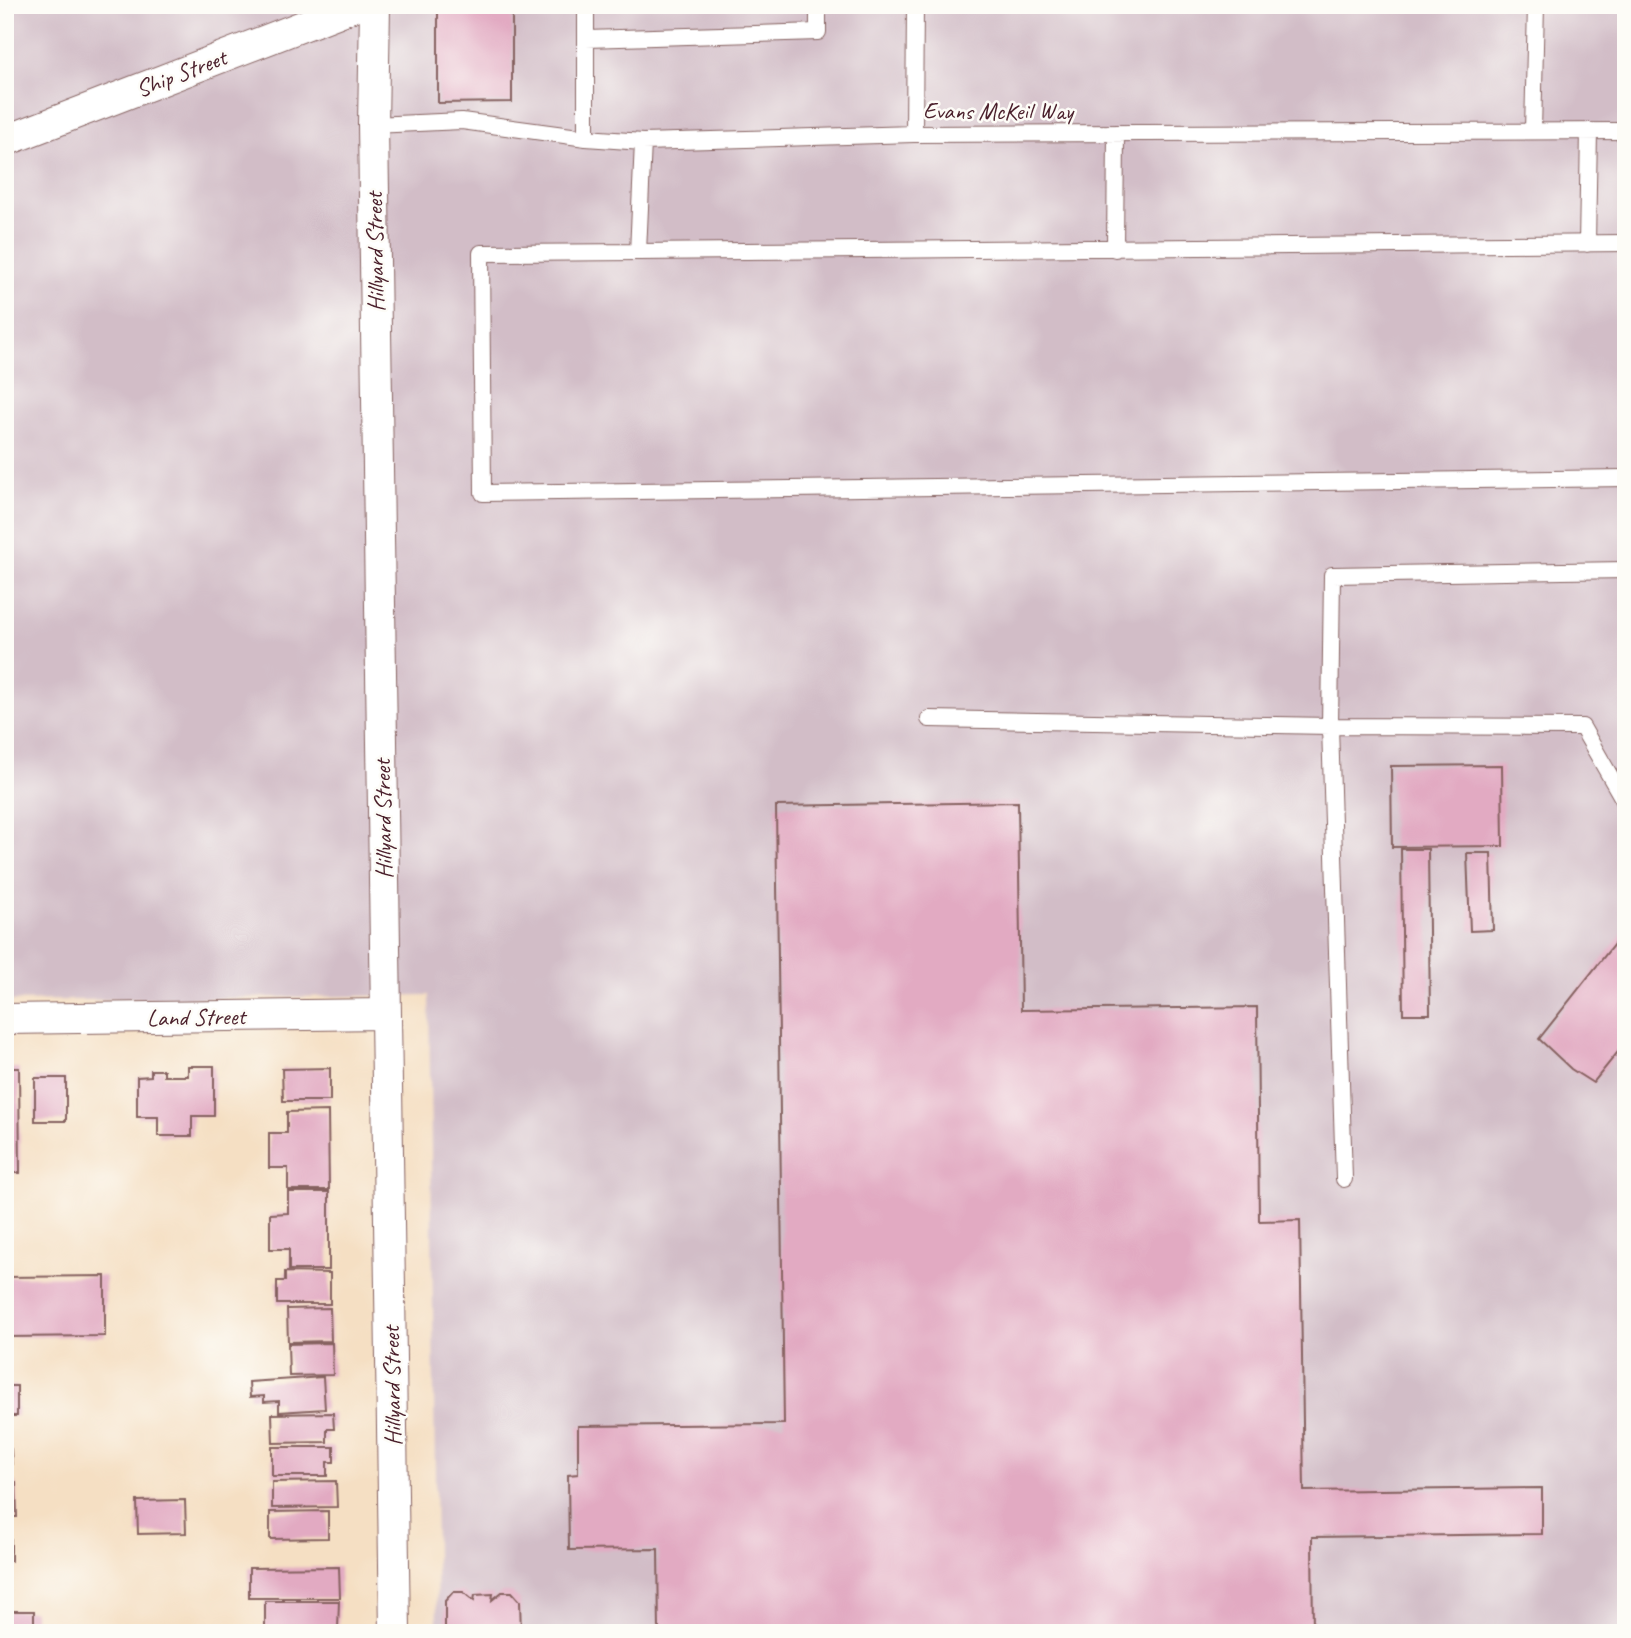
<svg xmlns="http://www.w3.org/2000/svg" width="1631" height="1638" font-family="Caveat,sans-serif">
<style>
.industrial{fill:#d2bdc7}
.building{fill:#e2aac2}
.lines{fill:none;stroke-linecap:round;stroke-linejoin:round}
.lane-casing{stroke:#866260;stroke-width:18}
.street-casing{stroke:#866260;stroke-width:32}
.lane{stroke:#fff;stroke-width:16}
.street{stroke:#fff;stroke-width:30}
.labels{text-anchor:middle;dominant-baseline:central;stroke-width:5;stroke-linejoin:round;paint-order:stroke}
.street-label{font-size:24px;fill:#4a1f2b;stroke:#fdfcf7}
</style>
<rect width="100%" height="100%" fill="#fdfcf7"/>
<filter id="ink" filterUnits="userSpaceOnUse"><feTurbulence type="fractalNoise" baseFrequency=".0143" numOctaves="2"/><feDisplacementMap in="SourceGraphic" scale="14" xChannelSelector="R" yChannelSelector="G"/><feConvolveMatrix kernelMatrix="1 2 1 2 8 2 1 2 1" color-interpolation-filters="sRGB"/></filter>
<filter id="wash" filterUnits="userSpaceOnUse"><feTurbulence type="fractalNoise" baseFrequency=".00686" numOctaves="4" result="noise"/><feDisplacementMap in="SourceGraphic" scale="28" xChannelSelector="R" yChannelSelector="G"/><feGaussianBlur stdDeviation="1.57" result="paint"/><feColorMatrix in="noise" values="0 0 0 0 0 0 0 0 0 0 0 0 0 0 0 0 0 1.4 0 .05"/><feComposite in="paint" operator="in"/></filter>
<g filter="url(#wash)">
<rect width="100%" height="100%" fill="#f5dfc3"/>
<path class="industrial" d="M5,5H1626V1633H437L429,995L5,1001Z"/>
<g id="blocks">
<path class="building" d="M438,5H512V102L438,103Z
M1502,765L1503,846L1392,847L1391,766Z
M1018,802L1021,1010L1257,1007L1259,1221L1300,1220L1304,1491L1542,1488V1534L1312,1537L1313,1633H659L658,1549L569,1550L568,1475L578,1474V1426L784,1424L776,806Z
M1401,849H1428L1430,1014H1403Z
M1467,853H1491L1493,930L1470,931Z
M1626,929V1042L1593,1083L1571,1069L1539,1039Z
M188,1066H214V1116H192V1136H158V1117H137V1077L151,1076V1070H164V1076H188Z
M5,1068H19L20,1173H5Z
M330,1068V1101H283L282,1069Z
M35,1078H66V1121H35Z
M328,1111L329,1190H288V1168H269V1133H287V1112Z
M288,1192H329V1270H289V1249H270V1214L288,1213Z
M285,1272L330,1273V1304H277V1281H285Z
M105,1276V1336L5,1337V1277Z
M330,1308L331,1341L288,1342L287,1309Z
M332,1343L333,1375L289,1376L288,1344Z
M323,1377L325,1409L279,1412V1401L264,1402V1396L250,1397L249,1382Z
M5,1386H17V1416H5Z
M333,1413L334,1429H327V1442L273,1443L272,1414Z
M272,1447H334V1462H327V1476H272Z
M5,1449H11L12,1470H8L9,1479H5Z
M336,1481L337,1507L272,1508V1482Z
M5,1482H16L17,1517H5Z
M185,1500L186,1533L138,1534L137,1501Z
M328,1511V1538L270,1539V1512Z
M5,1539H11V1561H5Z
M339,1567L340,1598H249V1568Z
M453,1592H463L474,1601L475,1595L493,1594L492,1600L502,1592H512L520,1601L521,1633H445V1601Z
M265,1601H339L338,1629H265Z
M5,1611H34V1633H5Z"/>
</g>
</g>
<g filter="url(#ink)">
<use href="#blocks" fill-opacity="0" stroke="#866260" stroke-width="2"/>
<g class="lines">
<defs>
<path id="lane" d="M586,39L818,32V5
M373,125L462,121L586,138L643,142L914,134L1626,131
M1533,131L1536,5
M914,134L915,5
M586,138V5
M643,142L638,252L481,253L483,493L1626,478
M1587,244L1589,131
M1115,249L1116,133
M638,252L1626,243
M929,719L1330,726L1582,727L1626,804
M1344,1179L1330,726L1332,575L1626,570"/>
<path id="street" d="M375,5L373,125L395,1633
M5,141L357,5
M5,1019L386,1014"/>
</defs>
<use href="#lane" class="lane-casing"/>
<use href="#street" class="street-casing"/>
<use href="#lane" class="lane"/>
<use href="#street" class="street"/>
</g>
</g>
<g class="labels">
<g class="street-label">
<text transform="translate(181 73) rotate(-21)">Ship Street</text>
<text x="998" y="111">Evans McKeil Way</text>
<text transform="translate(375 252) rotate(-91)">Hillyard Street</text>
<text transform="translate(383 819) rotate(-91)">Hillyard Street</text>
<text transform="translate(196 1017) rotate(-1)">Land Street</text>
<text transform="translate(392 1386) rotate(-91)">Hillyard Street</text>
</g>
</g>
<rect width="1631" height="1638" fill="none" stroke="#fdfcf7" stroke-width="28"/>
</svg>
